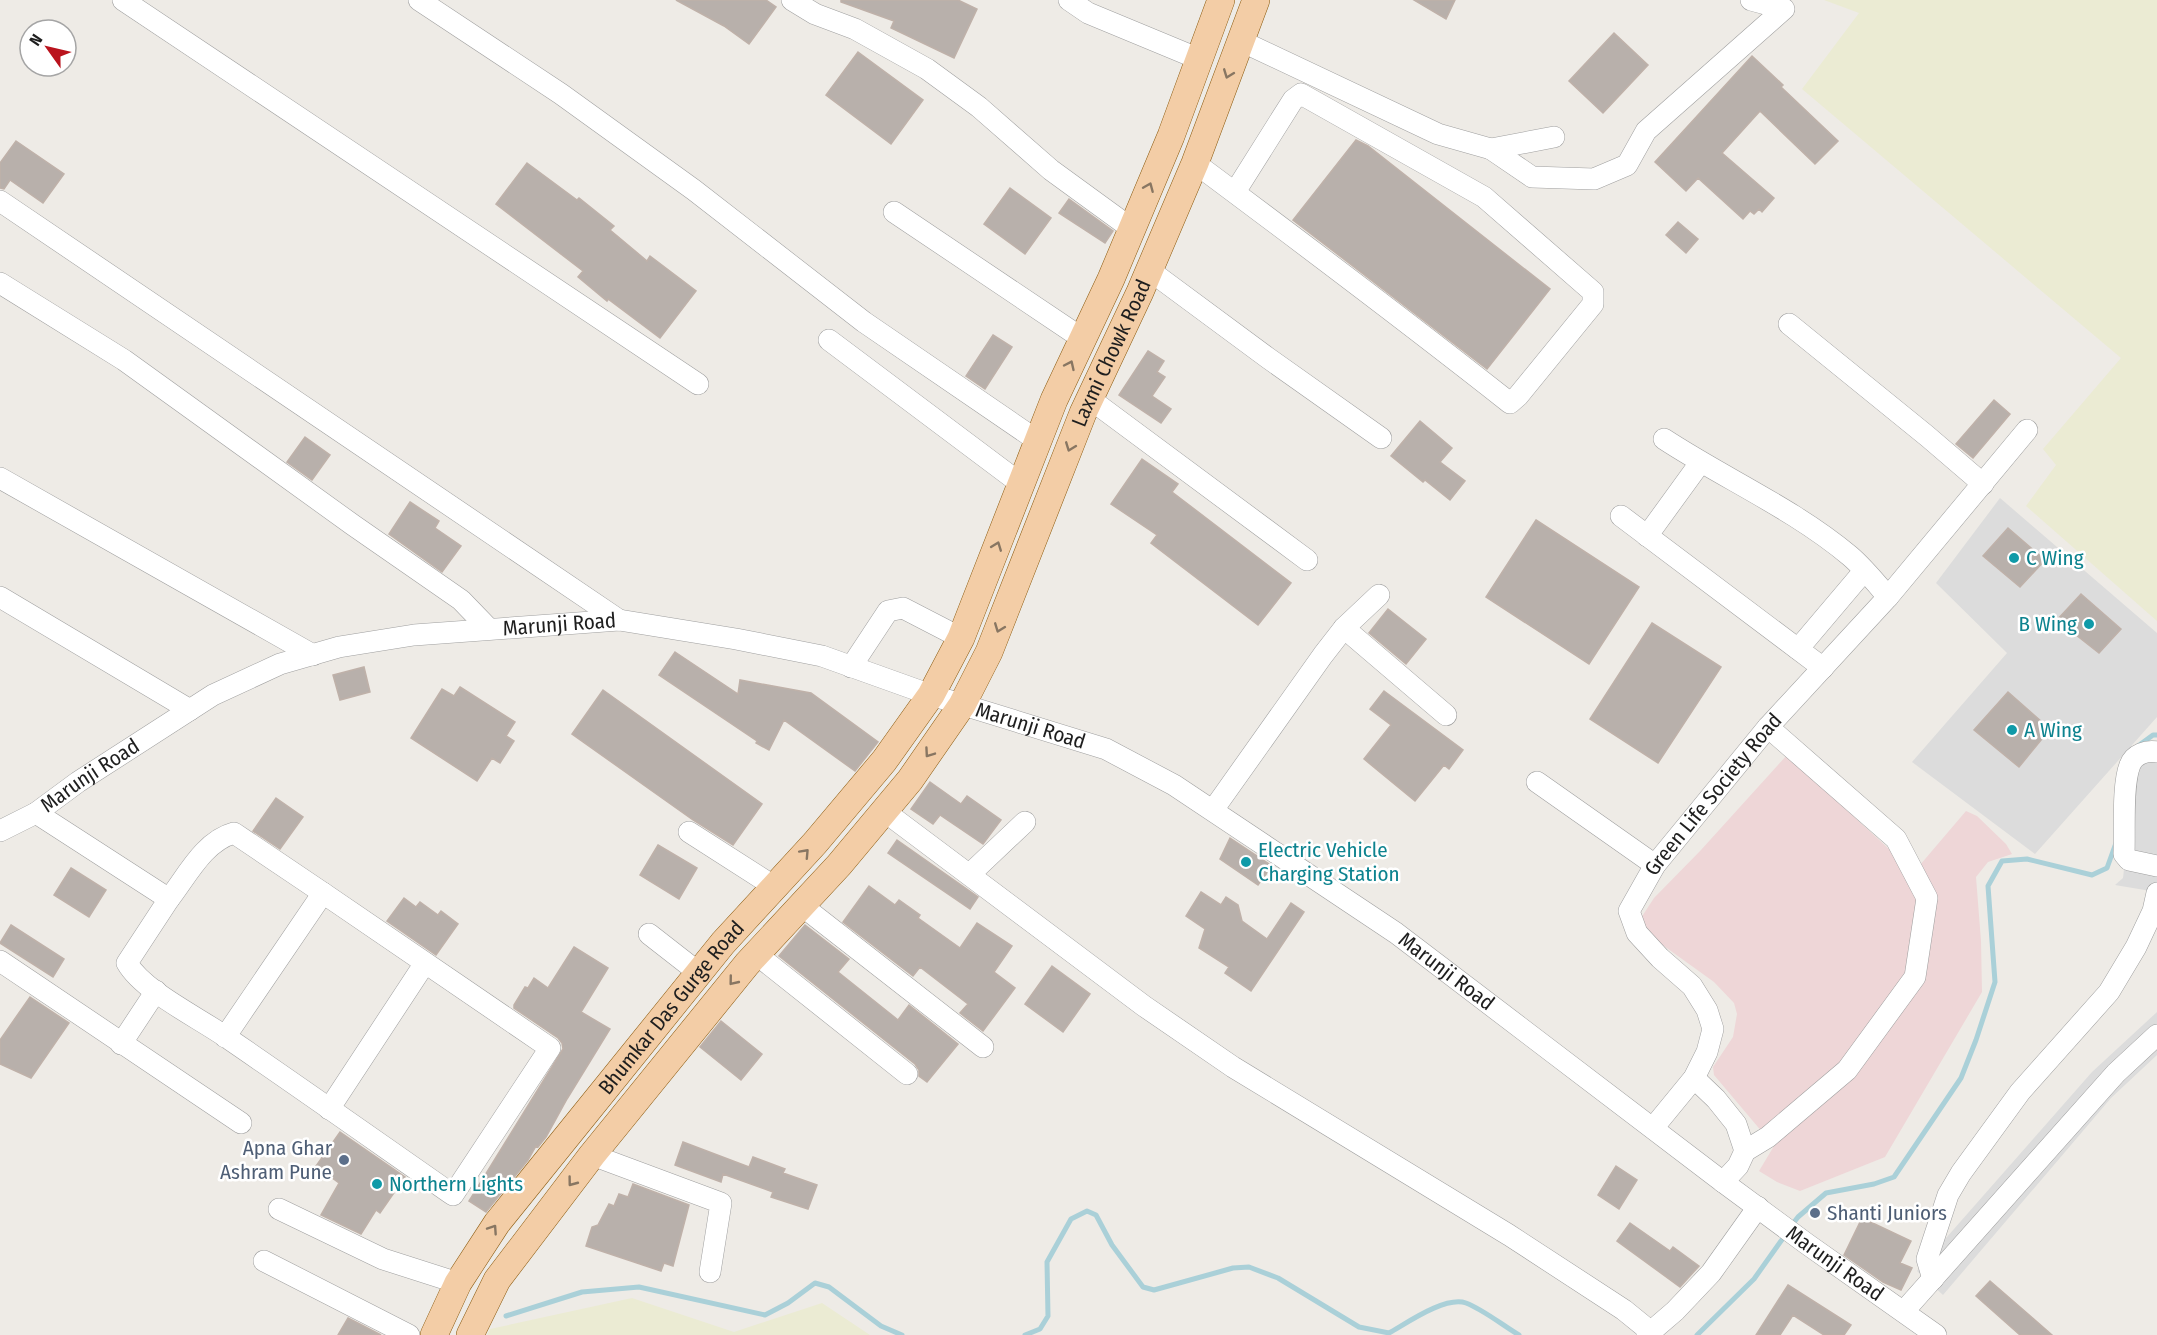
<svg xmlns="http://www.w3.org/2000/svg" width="2157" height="1335" font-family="'Fira Sans Condensed',sans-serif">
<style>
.residential{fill:#dcdcdc}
.commercial{fill:#eed6d7}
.farmland{fill:#ebebd3}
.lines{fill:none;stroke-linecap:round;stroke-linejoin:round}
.stream{stroke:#aad0d8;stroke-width:5}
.building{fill:#b8b0ab;stroke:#bfb1a9;stroke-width:1.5}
.minor-casing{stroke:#9f9f9f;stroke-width:22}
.major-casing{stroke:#8b5a0e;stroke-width:28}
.minor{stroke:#fff;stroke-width:21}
.major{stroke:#f3cda6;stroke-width:27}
.oneway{stroke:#887662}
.culture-dot{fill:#0f9aa8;stroke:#fff;stroke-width:2}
.service-dot{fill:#5c6f8a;stroke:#fff;stroke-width:2}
.labels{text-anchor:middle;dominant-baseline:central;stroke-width:5;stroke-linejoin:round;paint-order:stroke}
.street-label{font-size:21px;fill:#1e1e1e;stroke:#fff}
.culture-label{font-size:21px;fill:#0d838f;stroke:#fff;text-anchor:start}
.service-label{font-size:21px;fill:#4e5e75;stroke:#fff;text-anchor:end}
</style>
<rect width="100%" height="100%" fill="#eeebe6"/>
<path class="residential" d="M2000,498L2157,633V717L2035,854L1912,762L2007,653L1936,583Z
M2157,754V892L2115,885L2123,878L2136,763Z
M2157,1012V1055L2111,1098L1943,1295L1917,1271L2092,1072Z"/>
<path class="commercial" d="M1787,755L1914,872L1966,811L1977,816L2006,844L2012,854L1988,862L1976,877L1981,941L1982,992L1885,1157L1800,1191L1777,1182L1759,1171L1774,1146L1714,1075L1713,1067L1733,1037L1737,1014L1734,1003L1714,982L1657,941L1643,927L1641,918L1654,898L1701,850Z"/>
<path class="farmland" d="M1824,0H2157V621L2026,506L2056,465L2043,449L2121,358L1802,89L1859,13Z
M632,1298L734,1332L822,1303L870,1335H487L490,1329Z"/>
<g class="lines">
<path class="stream" d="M2138,746L2153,735H2157
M1791,1226L1798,1217L1826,1193L1874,1184L1894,1177L1961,1078L1976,1040L1995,982L1988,886L2002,861L2027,859L2092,875L2107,868L2116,843
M506,1316L582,1292L639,1287L765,1315L788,1303L815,1283L829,1287L881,1326L902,1335
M1025,1335L1040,1329L1048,1316L1047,1262L1071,1219L1087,1211L1096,1215L1112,1245L1143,1287L1154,1290L1233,1268L1249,1267L1278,1278L1359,1327L1389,1333C1407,1323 1445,1296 1466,1303C1484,1310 1502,1325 1519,1335
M1697,1335L1754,1279L1786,1234"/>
</g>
<path class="building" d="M676,0H766L776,7L749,44L724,26Z
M841,0H958L977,9L954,58L891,28L894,21L841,2Z
M1414,0H1455L1446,19Z
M1614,33L1648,65L1603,113L1569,81Z
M858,52L923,100L891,144L826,95Z
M1752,56L1783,85L1781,87L1838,141L1815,164L1760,111L1722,153L1774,198L1762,212L1759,209L1754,214L1750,211L1743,219L1698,178L1686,191L1655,162Z
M1356,140L1368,146L1550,289L1487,369L1293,220Z
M16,141L64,174L43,203L10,180L4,189L0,188V163Z
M527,163L577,200L579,198L614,226L610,230L647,261L650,256L696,291L660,338L608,299L607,301L578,277L583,271L496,204Z
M1010,188L1051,218L1025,254L984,224Z
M1069,199L1113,231L1105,243L1059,213Z
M1678,222L1698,239L1686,253L1666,235Z
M993,335L1012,347L985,389L966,376Z
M1148,351L1164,361L1157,372L1165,377L1152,396L1171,409L1161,423L1119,395Z
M1994,400L2010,414L1973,458L1956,444Z
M1420,421L1452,448L1440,462L1465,481L1450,500L1425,480L1423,482L1391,456Z
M305,437L330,455L312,480L287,462Z
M1142,459L1178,484L1172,492L1291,583L1258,625L1151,543L1157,535L1111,504Z
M410,502L439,521L435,528L461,546L442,572L389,534Z
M1536,520L1639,587L1589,664L1486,597Z
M2008,528L2045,560L2020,587L1983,556Z
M2081,594L2121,629L2099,653L2057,620Z
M1388,609L1426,639L1406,664L1369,633Z
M1652,623L1721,667L1658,763L1590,719Z
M675,652L738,694L740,680L811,693L878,742L855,771L784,720L769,750L756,743L757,741L659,675Z
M364,667L370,692L340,700L333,675Z
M460,687L515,722L506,736L514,741L500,763L492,758L477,781L411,738L442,689L454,696Z
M603,690L762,804L733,845L693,820L572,734Z
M1384,691L1463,750L1449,769L1444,765L1415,801L1364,759L1391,725L1370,709Z
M2008,692L2050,729L2019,767L1974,730Z
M930,782L961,804L967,796L1001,820L983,844L940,815L933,824L911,809Z
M276,798L303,817L280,849L253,831Z
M1230,838L1272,866L1258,885L1220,859Z
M897,840L978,897L970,909L888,853Z
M658,845L697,868L679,899L640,875Z
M71,868L106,890L89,917L54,895Z
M869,886L895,905L899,900L920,915L918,918L960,948L977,923L1012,946L994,972L1015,988L983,1031L960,1013L968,1004L920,967L913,976L843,922Z
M1201,892L1221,905L1226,897L1238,905L1242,921L1267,939L1291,903L1304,912L1251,991L1225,973L1229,967L1199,948L1205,929L1186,916Z
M404,898L416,907L420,902L438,915L441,911L458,924L436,955L387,921Z
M11,925L64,959L53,977L0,943Z
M805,925L849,959L838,972L898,1020L909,1005L958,1044L927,1082L919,1076V1070L915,1064L779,956Z
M574,947L608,968L581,1012L610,1029L567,1099L546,1137L538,1147L536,1146L528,1160L486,1212L469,1201L563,1049L562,1043L558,1038L514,1008V1005L525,987L528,988L534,978L548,988Z
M1052,966L1090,994L1063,1032L1025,1004Z
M30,997L69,1023L31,1078L0,1064V1040Z
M721,1021L762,1054L741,1080L700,1047Z
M340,1132L405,1177L380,1213L376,1210L361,1234L321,1215L339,1183L316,1166Z
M683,1142L749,1167L753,1157L785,1169L783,1173L817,1185L808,1209L771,1197L773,1192L723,1174L721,1182L675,1165Z
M1616,1166L1637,1180L1619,1209L1598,1195Z
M633,1184L689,1205L673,1266L664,1263L661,1271L586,1246L592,1227L598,1225L609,1204L614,1206L619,1194L628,1197Z
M1862,1218L1911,1241L1900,1263L1912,1268L1901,1290L1883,1282L1844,1255Z
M1630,1223L1670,1251L1673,1247L1699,1266L1680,1287L1617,1241Z
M1990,1281L2052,1335H2020L1976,1296Z
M1788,1285L1851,1325L1844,1335H1824L1793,1315L1780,1335H1756Z
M348,1318L381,1335H338Z"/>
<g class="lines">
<defs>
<g id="minor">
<path d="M123,0L698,384"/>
<path d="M419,0L561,94L694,190L864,322L1038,441"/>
<path d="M792,0L815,14L855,29L927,69L979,107L1051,170L1132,229"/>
<path d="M1069,0L1088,13L1199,59"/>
<path d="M1241,41L1438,134L1491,149L1554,137"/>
<path d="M1491,149L1532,177L1594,179L1627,165L1646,131L1784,9L1751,0"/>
<path d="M1195,163C1301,242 1406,321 1510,403L1518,396L1593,304V292L1484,197L1301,94L1293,100L1235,192"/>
<path d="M0,201L619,620"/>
<path d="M894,212L1083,339"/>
<path d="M1149,270L1268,358L1381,438"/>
<path d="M0,283L124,360L353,525L461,600L489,629"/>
<path d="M1789,324L1927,436L1983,484"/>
<path d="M829,340L1021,484"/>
<path d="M1090,399L1307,560"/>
<path d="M1664,439C1725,479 1794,509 1850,556C1864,568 1876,583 1888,597"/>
<path d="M0,478L313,655"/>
<path d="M1621,516L1823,668"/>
<path d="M1647,536L1700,463"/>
<path d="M0,597L190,710"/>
<path d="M1344,628L1446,715"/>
<path d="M1798,649L1864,571"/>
<path d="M851,667L888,611L903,608L961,638"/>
<path d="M2157,752C2147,750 2134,754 2130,765C2122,784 2125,831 2124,854L2129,860L2157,866"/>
<path d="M1537,782L1655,865"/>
<path d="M1213,810L1323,655L1344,628L1379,595"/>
<path d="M884,811L1144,1006L1233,1067L1509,1235L1624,1310L1651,1332"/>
<path d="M36,813L169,899L127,963C143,991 199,1018 226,1037C302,1089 377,1142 453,1195L550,1048L323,893L225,1037"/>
<path id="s1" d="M0,831L36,813L78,782L213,695L280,664L339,647L414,635L619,620L736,639L822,656L931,695L1106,749L1174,785L1396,933L1723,1182L1807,1244L1936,1335"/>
<path d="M689,832L775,887"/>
<path d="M970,874L1025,822"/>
<path d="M169,899C187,876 204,841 234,833L323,893"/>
<path d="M801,905L983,1047"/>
<path d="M649,934L699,973"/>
<path d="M756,954L907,1074"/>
<path d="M0,961L241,1123"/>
<path d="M121,1044L156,991"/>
<path d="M1694,1078L1716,1099L1736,1124L1745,1151"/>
<path d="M329,1109L425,963"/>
<path id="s2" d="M1653,1128L1694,1078L1707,1052L1713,1029L1707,1010L1692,986L1660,958L1637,933L1629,911L1655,865L1768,727L1888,597L2027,430"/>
<path d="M592,1155L721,1203L710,1272"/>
<path d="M1723,1182L1738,1166L1745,1151L1768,1137L1847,1070L1915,977L1927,898L1896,839L1768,727"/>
<path d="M279,1209L383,1259L458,1283"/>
<path d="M264,1261L409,1335"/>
<path d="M1933,1279L1927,1259L1948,1195L1961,1173L2020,1092L2109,992L2136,947L2153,911L2157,893"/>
<path d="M1904,1311L2116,1073L2157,1035"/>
<path d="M1647,1335L1675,1311L1711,1273L1758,1207"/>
</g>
<g id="major">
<path id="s3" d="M434,1335L458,1283L497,1223L723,943L815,843L884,761L931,695L961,638L1054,400L1111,279L1171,136L1221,0"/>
<path id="s4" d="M470,1335L497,1280L592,1155L747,964L839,865L910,780L962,705L989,652L1083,413L1140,292L1195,163L1256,0"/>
</g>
</defs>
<use href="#minor" class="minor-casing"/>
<use href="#major" class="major-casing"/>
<use href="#minor" class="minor"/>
<use href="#major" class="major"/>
</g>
<defs><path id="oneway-chevron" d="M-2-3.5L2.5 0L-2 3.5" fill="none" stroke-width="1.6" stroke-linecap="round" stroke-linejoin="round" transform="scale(1.5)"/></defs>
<g class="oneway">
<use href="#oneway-chevron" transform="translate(1228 74) rotate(111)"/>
<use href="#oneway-chevron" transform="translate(1149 187) rotate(-67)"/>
<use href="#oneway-chevron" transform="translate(1070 365) rotate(-65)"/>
<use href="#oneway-chevron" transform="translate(1070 447) rotate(111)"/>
<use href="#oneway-chevron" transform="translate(997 546) rotate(-69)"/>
<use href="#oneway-chevron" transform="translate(999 628) rotate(111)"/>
<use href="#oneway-chevron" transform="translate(929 753) rotate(125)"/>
<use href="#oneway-chevron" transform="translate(805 853) rotate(-47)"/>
<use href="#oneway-chevron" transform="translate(733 981) rotate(129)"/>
<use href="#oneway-chevron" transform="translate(572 1182) rotate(127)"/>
<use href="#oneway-chevron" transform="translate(493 1229) rotate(-56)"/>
</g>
<g class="culture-dot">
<circle cx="2014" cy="558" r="6"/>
<circle cx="2089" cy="624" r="6"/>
<circle cx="2012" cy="730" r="6"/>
<circle cx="1246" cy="862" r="6"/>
<circle cx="377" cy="1184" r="6"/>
</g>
<g class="service-dot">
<circle cx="344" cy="1160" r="6"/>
<circle cx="1815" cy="1213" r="6"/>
</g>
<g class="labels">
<g class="street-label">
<text stroke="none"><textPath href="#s4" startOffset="1184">Laxmi Chowk Road</textPath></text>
<text stroke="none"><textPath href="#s1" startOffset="610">Marunji Road</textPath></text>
<text stroke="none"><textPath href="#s1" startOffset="1096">Marunji Road</textPath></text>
<text stroke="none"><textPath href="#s1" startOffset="106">Marunji Road</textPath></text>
<text stroke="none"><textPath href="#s2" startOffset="410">Green Life Society Road</textPath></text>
<text stroke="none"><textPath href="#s1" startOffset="1582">Marunji Road</textPath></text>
<text stroke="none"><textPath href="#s3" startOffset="406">Bhumkar Das Gurge Road</textPath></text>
<text stroke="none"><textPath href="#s1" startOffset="2068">Marunji Road</textPath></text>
</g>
<g class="culture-label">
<text x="2026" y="558">C Wing</text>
<text x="2077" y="624" text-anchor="end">B Wing</text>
<text x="2024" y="730">A Wing</text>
<text x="1258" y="850">Electric Vehicle<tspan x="1258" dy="24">Charging Station</tspan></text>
<text x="389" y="1184">Northern Lights</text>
</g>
<g class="service-label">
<text x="332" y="1148">Apna Ghar<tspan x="332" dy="24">Ashram Pune</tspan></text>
<text x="1827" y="1213" text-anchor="start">Shanti Juniors</text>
</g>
</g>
<g transform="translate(48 48) rotate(304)"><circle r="28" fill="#ffffff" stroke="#a5a5a5" stroke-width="1.5"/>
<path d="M0-4.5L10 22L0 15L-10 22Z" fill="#ba131d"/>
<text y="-9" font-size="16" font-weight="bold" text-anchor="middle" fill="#1e1e1e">N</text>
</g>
</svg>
